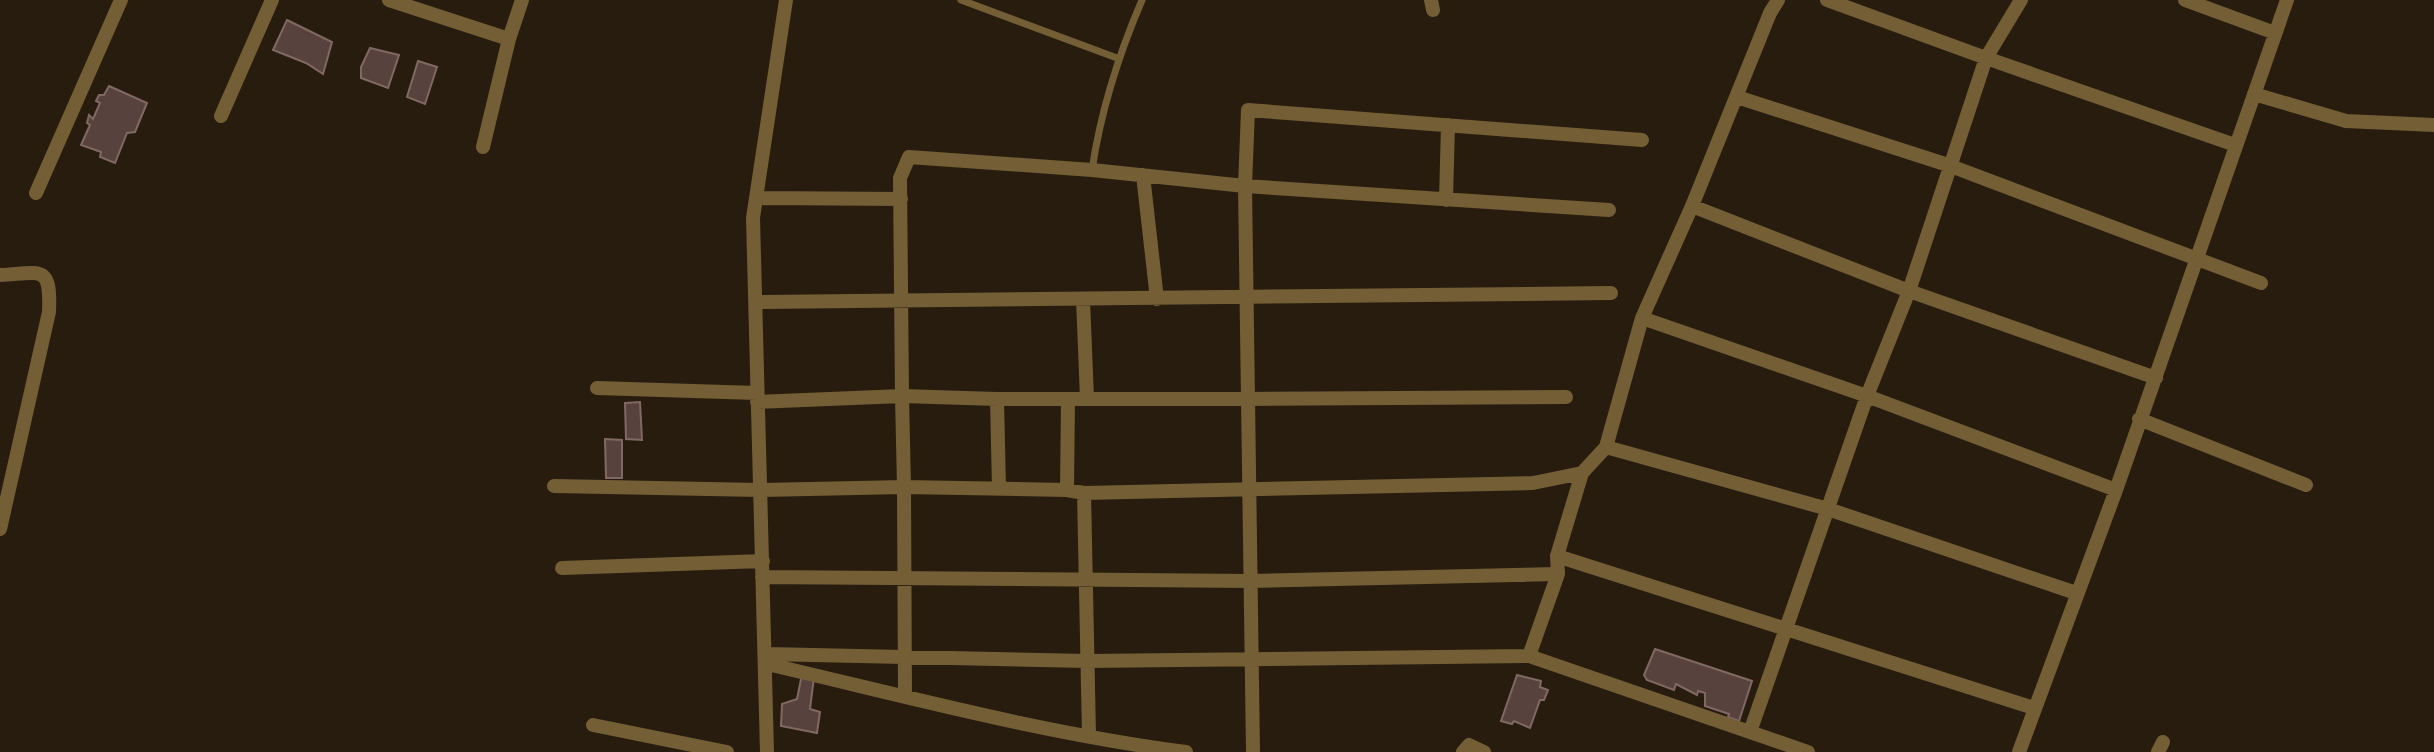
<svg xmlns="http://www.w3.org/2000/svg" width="2434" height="752" font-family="Karla,sans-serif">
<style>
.building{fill:#58423e;stroke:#806964;stroke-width:2}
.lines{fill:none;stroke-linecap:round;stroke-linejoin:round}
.lane{stroke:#735e36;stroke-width:7}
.street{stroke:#735e36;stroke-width:14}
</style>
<rect width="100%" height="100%" fill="#281c0e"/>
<path class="building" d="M287,20L332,42L323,74L306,63L273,50Z
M370,48L399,55L388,88L361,78V67Z
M418,61L437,67L425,104L407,97Z
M109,86L147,103L135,132L127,133L115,163L100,157L101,152L81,145L90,125L87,123L89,115L93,119L100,103L96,101L99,95H104Z
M640,402L642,440L626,439L625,403Z
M605,439L622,440V478H606Z
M1655,649L1752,681L1739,721L1728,717L1729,714L1705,706V693L1698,691L1697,695L1676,684L1674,690L1647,680L1644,675Z
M802,674L814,677L810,709L820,712L817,733L781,726L782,704L797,699Z
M1517,675L1541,681L1540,687L1548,690L1544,700H1540L1530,728L1514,721L1512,724L1501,721Z"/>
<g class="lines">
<path class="lane" d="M961,0L1117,58
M1092,170C1101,109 1118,56 1142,0"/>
<path class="street" d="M389,0L509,39L522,0
M1431,0L1433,10
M1827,0L1986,58L2021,0
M2185,0L2275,33
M2254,94L2346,121L2434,125
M1737,97L1948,165L2261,283
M221,116L272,0
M483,147L509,39
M1143,175L1157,299
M36,193L121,0
M756,198L901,199
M1446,200L1448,125
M1692,206L1909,291L2156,378
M1609,210L1245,186L1248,110L1642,140
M0,275C42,273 51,264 49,312L0,529
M1083,299L1087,399
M755,302L1611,293
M1642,318L1867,396L2116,490
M597,388L757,393
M997,399H1068L1067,490
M1068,399H1248L1253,752
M2139,419L2306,485
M1606,447L1828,509L2076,593
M554,486L760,490L904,487L902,396L757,402
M999,489L997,399L902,396L900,178L909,157L1092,170L1245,186L1248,399L1566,397
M1084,493L1533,483L1582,473
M1557,556L2034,708
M562,568L763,561
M762,577L1251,581L1558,574
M767,654L1087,661L1529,656L1808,752
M1529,656L1558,574L1557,556L1582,473L1606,447L1642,318L1692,206L1770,13L1778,0
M767,664C905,696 1045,734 1186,752
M905,696L904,487L1067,490L1084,493L1089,735
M593,725L727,752
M1750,732L1867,396L1909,291L1986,58L2235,145
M767,752L753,218L786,0
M1463,752L1469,745L1484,752
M2019,752L2116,490L2287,0
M2158,752L2163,742"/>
</g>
</svg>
